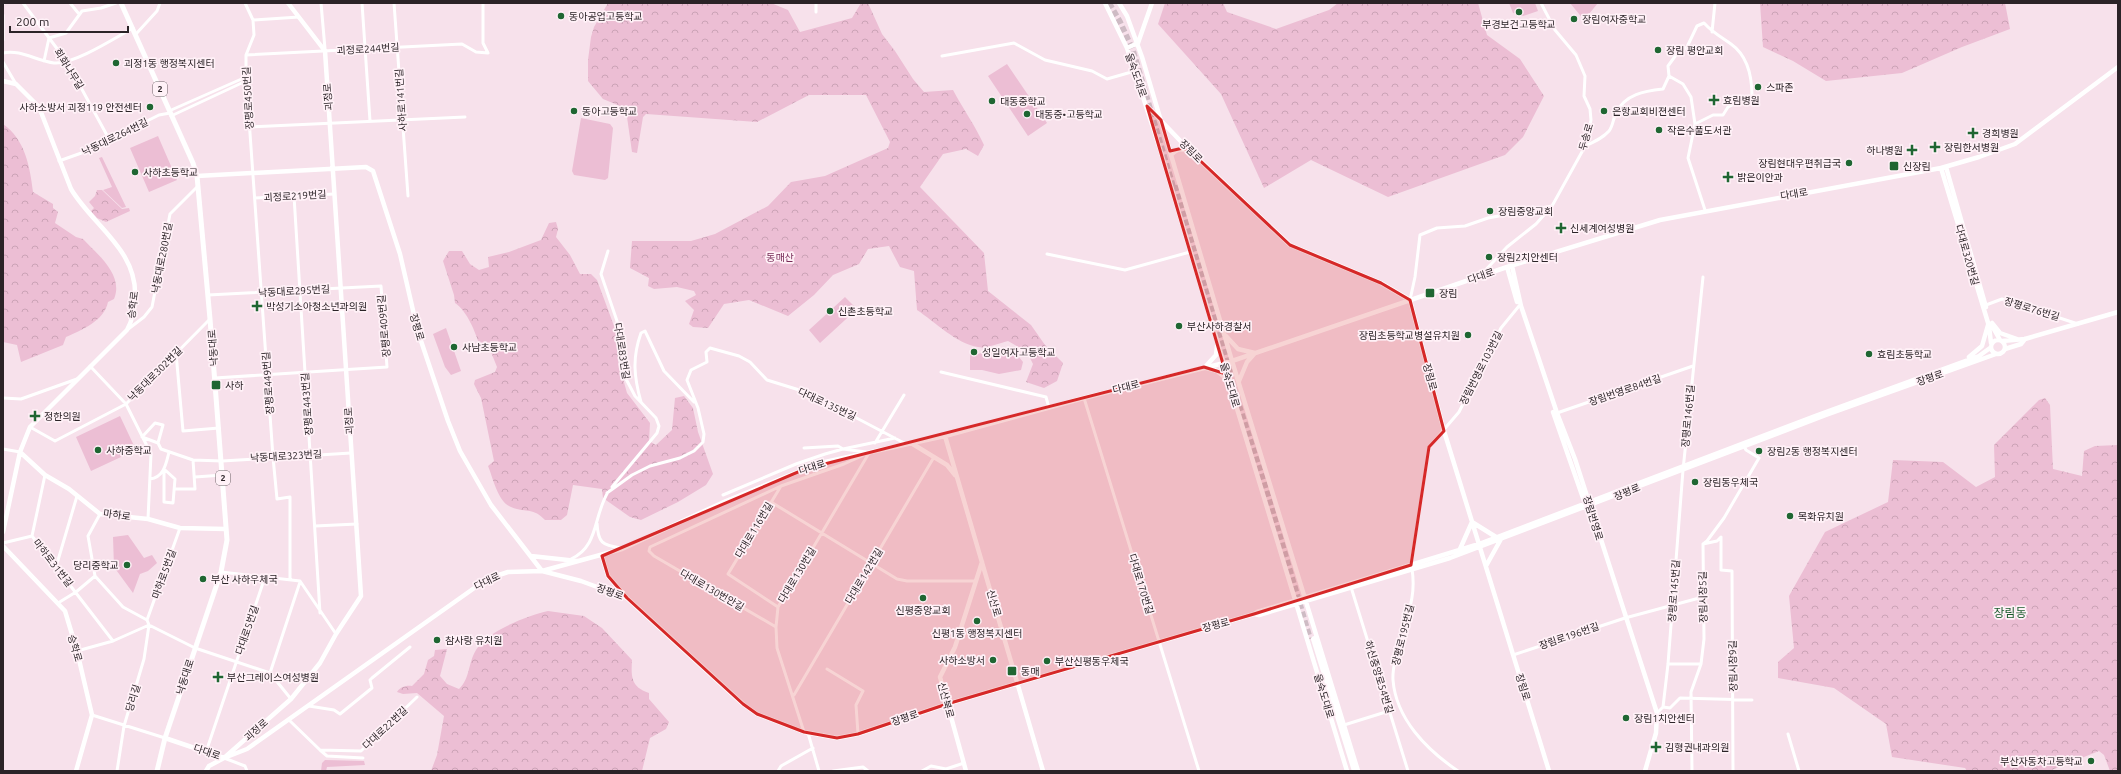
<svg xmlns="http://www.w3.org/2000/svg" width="2121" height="774" font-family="Ubuntu,'Noto Sans KR',sans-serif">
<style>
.green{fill:#ecbed4}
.forest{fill:url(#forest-crowns)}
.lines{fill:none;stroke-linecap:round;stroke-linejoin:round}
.highway-tunnel{stroke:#cebbc4;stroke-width:6;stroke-dasharray:6 3;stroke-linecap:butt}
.street{stroke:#fff;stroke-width:3}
.secondary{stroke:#fff;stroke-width:4.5}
.primary{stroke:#fff;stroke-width:5}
.highway{stroke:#fff;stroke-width:6}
.marked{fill:#d62828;fill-opacity:0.2;stroke:#d62828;stroke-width:3;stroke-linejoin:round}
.poi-dot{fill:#1f6632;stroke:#fff1f7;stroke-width:1.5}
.labels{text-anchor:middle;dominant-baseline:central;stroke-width:3.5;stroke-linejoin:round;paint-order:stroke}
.shield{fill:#fff1f7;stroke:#6b6165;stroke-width:1}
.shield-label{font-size:9px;font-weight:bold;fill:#2b2327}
.poi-label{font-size:10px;fill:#2b2327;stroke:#fff1f7;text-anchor:start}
.street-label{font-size:10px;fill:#2b2327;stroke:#fff1f7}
.park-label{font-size:10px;fill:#772b57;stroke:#fff1f7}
.quarter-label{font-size:12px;fill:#1b5b2c;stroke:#fff1f7}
</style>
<defs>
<pattern id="forest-crowns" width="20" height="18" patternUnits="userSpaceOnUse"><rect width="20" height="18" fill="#ecbed4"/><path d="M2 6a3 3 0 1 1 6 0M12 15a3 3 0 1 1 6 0" fill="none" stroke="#cba3b6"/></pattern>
</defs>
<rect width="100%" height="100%" fill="#f7e1eb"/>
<path class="green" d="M1509,3H1535L1538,11L1523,16L1513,13Z
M1570,3H1598L1584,20Z
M1007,64L1047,123L1028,136L988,76Z
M581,118L610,124L613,128L608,178L605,180L574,175L572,171Z
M158,136L177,180L149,192L130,148Z
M102,157L126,207L122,208L103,190L112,187L99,158Z
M845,297L857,309L820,343L809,330Z
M446,328L461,371L451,375L445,367L433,334Z
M995,351C1006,352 1017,352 1023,362L1021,370L999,374L982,370H970V355Z
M120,416L136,450L91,471L76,437Z
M128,535L144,558L152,555L157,563L148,571L140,574L133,593L114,567L113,537Z
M325,760L364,761L365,765L327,767L326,771H321L322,763Z"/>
<path class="forest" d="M608,3H771L788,10L800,32L852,18L861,3H868L882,34L895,51L913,79L924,92L953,90C963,109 975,125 984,145L978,156L966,149L943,154L920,187L984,253L988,291L1031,325L1045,345L1063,363L1057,381L1044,388L1026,382L1033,364L1027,352L1008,341C1000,343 986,349 978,347C957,344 935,322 917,310L914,271L900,267L889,246L868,249L859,264L833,275L814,295L788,316L749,300L724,304L708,328L693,327L689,324L694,310L685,301L696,295L694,291L677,287L654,289L648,286L649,278L630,268L632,241H691L715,234L768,206L791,182L825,176L888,148L890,142L866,95H809L757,122L646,114L643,117L637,153L632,152L627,117L620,106L603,99L588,81V60L591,37L594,27Z
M1165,3H1223L1227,12L1276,29L1329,10L1338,3H1478L1487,35L1520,59L1544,96L1523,137L1505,155L1388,197L1311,160L1264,188L1221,94L1158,24Z
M1760,3H2005L2010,29L1962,47L1902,73L1826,81L1793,61L1763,47Z
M3,124C25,139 30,167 33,192L53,204V208L58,212L55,223L76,237L83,239C98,255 124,275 114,299L108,302C104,321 82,330 66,337L63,345L21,362L17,345L3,342Z
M97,190H102L122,209L129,208L130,211L106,222L97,218L91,211L94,208L89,202L95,196Z
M556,222L558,229L556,237L570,255L580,274H591L597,280L617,334L618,361L627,393L650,423L649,441L656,445L672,430L675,398L684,396L693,408L698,432L713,474L706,485L678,502L641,520L630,517L603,498L602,489L573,485L567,515L561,520H545C533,507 525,513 511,507C498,502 493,478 488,466L494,461L481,398L474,384L475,380L495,372L497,367L489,347L480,346C475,332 468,312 455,303L454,295L443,261L449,251H462L470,264L479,270L489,267L488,257L509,252L541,240L549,223Z
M2045,398L2050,405L2053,469L2082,476L2084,451L2095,446L2118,445V771H2110L2104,755L2099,751L2049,771H1967L1965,768L1892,757L1886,724L1834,688L1778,678V662L1794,648L1789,596L1825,532L1888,502L1893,460L1943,462L1976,487L1995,477L1994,445L2039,400Z
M548,611L584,616L602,628L632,660C631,677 631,687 649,693V699L669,722L666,729L650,738L642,771H431L437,755L444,716L417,693L403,694L397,692C400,687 406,685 412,686L424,674L428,660L434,656L435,650L447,649L440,676L447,684L459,689C470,679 468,663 476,650C487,631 527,616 548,611Z"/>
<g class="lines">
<path class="highway-tunnel" d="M1109,3L1120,22L1133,51L1174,190
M1176,185L1233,375
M1228,371L1266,489L1310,639"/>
<path class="street" d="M23,3L67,62L109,139
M70,3L79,14
M245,3L253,20L254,35L246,55V77L273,457L277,499L290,497V579
M321,3L325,49
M362,3L370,121
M394,3L408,196
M483,3V43L488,53
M3,4L4,3
M816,12V3
M3,15V40
M253,20L299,17
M1712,32L1715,3
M136,34L157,11L160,3
M3,53C20,49 37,61 54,63C73,65 115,38 133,28
M246,55L462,44L476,52L488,53
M942,56L1014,43L1045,60L1092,71L1107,79L1135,71
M44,61L49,38L66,33L82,11L101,8L116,3
M3,62L16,84
M1669,76L1683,84L1691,97L1695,124L1688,158L1705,210
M169,111L246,77
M171,116L246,81
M249,127L465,117
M1585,146C1594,142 1603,138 1609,131C1613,126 1613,119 1616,113C1625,94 1645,91 1663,89L1669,76L1668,66L1676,55L1687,47L1697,26L1704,23C1712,32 1721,37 1731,44C1748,56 1752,77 1752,96L1728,107L1723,115H1713L1695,124
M59,161L87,151L159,115L170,113
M294,196L320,613
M255,198L334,194
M608,251L601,274L617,321L625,377L635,396L656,418L659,426L657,433L612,487
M1047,254L1125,270L1190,252
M1480,276L1507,247L1536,224L1552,206L1583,150L1587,139L1591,120L1590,109L1584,96L1585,76L1576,55L1555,30L1541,3
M208,295L381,286L387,367L215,378
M1410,300L1415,277L1420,235L1437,228L1465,226L1488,218L1552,206
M1986,305L2002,299L2078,324
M127,330L144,317L152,307L170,214L198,186
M176,353L183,431L219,428
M90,366L126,404L151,454L148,519
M941,372L1046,397L1049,408
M3,398L21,399L77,379
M1084,398L1199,771
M641,402C634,377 632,358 641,333L645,331L664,371L694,402
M1557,413L1693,366
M30,427L55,441L126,404L210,319
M158,443L163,425L155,423L142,437L158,443L161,449L193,460L222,461L351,453
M875,443L904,395
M804,448L838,446L843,449L895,438
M3,449L20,452
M164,469L175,479L173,503L164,502Z
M45,475L32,536L113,641
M195,477L223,475
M150,479C164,477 166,464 169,452
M175,489H195L193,460
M607,493L632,475L650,466L680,458L694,451L703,442L704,434L698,408L687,380L691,370L707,362L706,352L710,348L739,356L750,362L767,380L809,393L906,444
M723,495L796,464L825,454L843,449L866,452
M771,502L897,579L907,581H975
M100,514L88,536L95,576L123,607L147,620L149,625L195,648L270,673L291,699
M597,523C598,543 602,545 621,548
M315,526L357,524
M1721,537V570L1732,571L1733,771
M3,543L32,536
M1703,544L1717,541L1721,537
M571,559C599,546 593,517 608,492
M1411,565L1429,447L1459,412L1501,328L1519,306
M56,567L77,496
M1412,569C1416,594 1409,611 1402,635C1398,648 1392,666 1393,680C1396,719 1427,750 1458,771
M221,572L300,581L336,634
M1351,587L1408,771
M58,603L76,592L95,576
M778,607L728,574L781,486
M147,620L180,528
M776,627L654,556L649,551L650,547L781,486L844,464L864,455
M77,651L113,641L149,625
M1513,655L1625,618L1703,597
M1668,664H1701
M827,669L863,691L856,705L858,734
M270,673L300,582
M794,695L934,457
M309,706L334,710L340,714L372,688L370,680L372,678L410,647
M1663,707L1670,708L1680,698L1752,700
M1657,713L1663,707L1668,664L1683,470L1703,277
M92,715L165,738
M289,720L320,750L361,751L417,697
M1344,725L1389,711
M804,732L777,648L776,627L778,607L869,453
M808,733L819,771
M1788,734L1799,771
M320,750L327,756L363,758
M206,752L265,577
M224,758L245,766L247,771
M117,771L124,726L144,659L149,625
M778,771L781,766L813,748
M833,771L863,767L868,771
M922,771L931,766L946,769L964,763
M1692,771L1691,692L1701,664L1704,639L1703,544L1707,541L1724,518L1759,458L1746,450L1744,446"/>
<path class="secondary" d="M1105,3L1127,48L1160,149L1235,402L1347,771
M1119,3L1127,16L1142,57L1232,361L1358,771
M1138,43L1152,3
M1127,48L1138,43
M3,81L16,84L39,107L71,189C93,226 138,250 135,298C134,310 133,319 127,330L30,427L20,452L3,532
M1147,106L1191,152L1290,245L1381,283L1410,300L1444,431L1549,771
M1171,155C1177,149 1181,148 1189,151
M1946,167L1986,307
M1941,168L1989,326L1991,343
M197,176L366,167L373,171L400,254L418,332L448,421L460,451L491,505L542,571L581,581L627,598L743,704L757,714L804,732L837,738L858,734L947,704L1254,614L1257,612L1479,544L1815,416L1957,364L1979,356L1990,348
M1512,266L1521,306L1557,413L1575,459L1657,713L1656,733L1645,771
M1507,267L1517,302
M1992,323L2000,333L2017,339
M1991,324L2000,340
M1226,336L1238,349L1255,353L1247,362L1239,381
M1991 347a7 7 0 1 1 14 0a7 7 0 1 1-14 0Z
M2002,341L2025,339L2118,312
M2005,349L2021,344L2025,339
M1969,357L1982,346L1988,325
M1206,366L1216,355L1217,346
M1206,368L1217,371L1227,379
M1553,412L1590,518
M945,436L1043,771
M911,443L947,465L955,475
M20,452L45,475L69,489L100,514L148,519L180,528L226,529
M3,546L65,611L77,651L92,715L76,771
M1460,549L1472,522L1496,537
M531,556L577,561
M602,556L608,576L626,597
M1486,566L1501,539
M1254,614L1259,615L1450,558L1826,415L1996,354
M165,738L224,758L247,749L487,579L508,572L542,571L622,549L726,501L805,469L825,462L945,436L1084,398L1232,361L1507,267L1660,220L1941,168L1979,157L2015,144L2118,67
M206,771L209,766L224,758L291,699L320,663L336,634L361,596L325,51L288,3
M966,771L940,677L955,647L982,562"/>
<path class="primary" d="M121,3L193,163L197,176L210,319L227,540L221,572L165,738L157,771"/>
<path class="highway" d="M1314,639L1355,771"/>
</g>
<path class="marked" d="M1147,106L1161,120L1170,151L1183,148L1191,152L1290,245L1381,283L1410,300L1444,431L1429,447L1411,565L1254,614L947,704L858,734L837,738L804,732L757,714L743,704L627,598L608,576L602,556L805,469L1204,367L1226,374Z"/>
<g class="poi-dot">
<circle cx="1519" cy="12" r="4"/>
<circle cx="561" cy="16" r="4"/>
<circle cx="1574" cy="19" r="4"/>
<circle cx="1658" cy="50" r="4"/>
<circle cx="116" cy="63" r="4"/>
<circle cx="1758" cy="87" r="4"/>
<path d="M1712 94h4v4h4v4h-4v4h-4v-4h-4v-4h4z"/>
<circle cx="992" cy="101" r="4"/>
<circle cx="150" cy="107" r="4"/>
<circle cx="574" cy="111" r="4"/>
<circle cx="1604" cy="111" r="4"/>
<circle cx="1027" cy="114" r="4"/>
<circle cx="1659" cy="130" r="4"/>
<path d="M1971 127h4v4h4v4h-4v4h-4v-4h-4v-4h4z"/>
<path d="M1933 141h4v4h4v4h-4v4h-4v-4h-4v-4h4z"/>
<path d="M1910 144h4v4h4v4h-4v4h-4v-4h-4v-4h4z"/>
<circle cx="1849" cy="163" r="4"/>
<rect x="1889" y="161" width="10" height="10" rx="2"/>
<circle cx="135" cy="172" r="4"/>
<path d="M1726 171h4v4h4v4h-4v4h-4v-4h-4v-4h4z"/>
<circle cx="1490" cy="211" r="4"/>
<path d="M1559 222h4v4h4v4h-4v4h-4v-4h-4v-4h4z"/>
<circle cx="1489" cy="257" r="4"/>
<rect x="1425" y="288" width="10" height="10" rx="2"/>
<path d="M255 300h4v4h4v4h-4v4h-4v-4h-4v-4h4z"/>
<circle cx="830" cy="311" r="4"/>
<circle cx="1179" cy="326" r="4"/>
<circle cx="1468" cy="335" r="4"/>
<circle cx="454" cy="347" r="4"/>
<circle cx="974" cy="352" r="4"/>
<circle cx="1869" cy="354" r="4"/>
<rect x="211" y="380" width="10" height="10" rx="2"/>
<path d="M33 410h4v4h4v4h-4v4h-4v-4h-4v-4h4z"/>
<circle cx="98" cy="450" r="4"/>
<circle cx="1759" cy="451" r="4"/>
<circle cx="1695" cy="482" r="4"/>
<circle cx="1790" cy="516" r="4"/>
<circle cx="127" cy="565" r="4"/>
<circle cx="203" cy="579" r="4"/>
<circle cx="923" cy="598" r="4"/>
<circle cx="977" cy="621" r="4"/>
<circle cx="437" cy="640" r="4"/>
<circle cx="993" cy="660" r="4"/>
<circle cx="1047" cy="661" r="4"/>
<rect x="1007" y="666" width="10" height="10" rx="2"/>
<path d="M216 671h4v4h4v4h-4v4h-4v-4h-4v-4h4z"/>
<circle cx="1626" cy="718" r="4"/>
<path d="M1654 741h4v4h4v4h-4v4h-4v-4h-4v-4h4z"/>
<circle cx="2091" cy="761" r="4"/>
</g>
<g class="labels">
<g class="shield">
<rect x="153" y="82" width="14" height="14" rx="3"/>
<rect x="216" y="471" width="14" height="14" rx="3"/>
</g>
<g class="shield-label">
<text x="160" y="89">2</text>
<text x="223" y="478">2</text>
</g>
<g class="poi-label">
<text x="569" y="16">동아공업고등학교</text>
<text x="1582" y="19">장림여자중학교</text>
<text x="1519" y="24" text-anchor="middle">부경보건고등학교</text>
<text x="1666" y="50">장림 평안교회</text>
<text x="124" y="63">괴정1동 행정복지센터</text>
<text x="1766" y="87">스파존</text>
<text x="1723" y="100">효림병원</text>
<text x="1000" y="101">대동중학교</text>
<text x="142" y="107" text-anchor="end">사하소방서 괴정119 안전센터</text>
<text x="582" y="111">동아고등학교</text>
<text x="1612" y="111">은항교회비젼센터</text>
<text x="1035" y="114">대동중•고등학교</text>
<text x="1667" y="130">작은수풀도서관</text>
<text x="1982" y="133">경희병원</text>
<text x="1944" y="147">장림한서병원</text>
<text x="1903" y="150" text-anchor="end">하나병원</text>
<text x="1841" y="163" text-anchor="end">장림현대우편취급국</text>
<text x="1903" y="166">신장림</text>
<text x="143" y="172">사하초등학교</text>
<text x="1737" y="177">밝은이안과</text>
<text x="1498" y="211">장림중앙교회</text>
<text x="1570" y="228">신세계여성병원</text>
<text x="1497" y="257">장림2치안센터</text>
<text x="1439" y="293">장림</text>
<text x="266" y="306">박성기소아청소년과의원</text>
<text x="838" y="311">신촌초등학교</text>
<text x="1187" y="326">부산사하경찰서</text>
<text x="1460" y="335" text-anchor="end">장림초등학교병설유치원</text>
<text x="462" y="347">사남초등학교</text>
<text x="982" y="352">성일여자고등학교</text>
<text x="1877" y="354">효림초등학교</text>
<text x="225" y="385">사하</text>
<text x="44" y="416">정한의원</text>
<text x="106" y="450">사하중학교</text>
<text x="1767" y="451">장림2동 행정복지센터</text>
<text x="1703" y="482">장림동우체국</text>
<text x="1798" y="516">목화유치원</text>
<text x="119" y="565" text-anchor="end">당리중학교</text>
<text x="211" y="579">부산 사하우체국</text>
<text x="923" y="610" text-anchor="middle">신평중앙교회</text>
<text x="977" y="633" text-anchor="middle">신평1동 행정복지센터</text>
<text x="445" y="640">참사랑 유치원</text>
<text x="985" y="660" text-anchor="end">사하소방서</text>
<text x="1055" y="661">부산신평동우체국</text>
<text x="1021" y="671">동매</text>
<text x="227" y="677">부산그레이스여성병원</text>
<text x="1634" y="718">장림1치안센터</text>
<text x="1665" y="747">김형권내과의원</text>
<text x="2083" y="761" text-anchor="end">부산자동차고등학교</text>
</g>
<g class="street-label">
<text transform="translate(368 49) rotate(-3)">괴정로244번길</text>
<text transform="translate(69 69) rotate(58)">회화나무길</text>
<text transform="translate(1136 75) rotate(71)">을숙도대로</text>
<text transform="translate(328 97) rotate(-94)">괴정로</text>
<text transform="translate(248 98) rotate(-93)">장평로450번길</text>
<text transform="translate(401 100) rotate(-94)">사하로141번길</text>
<text transform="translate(115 137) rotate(-26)">낙동대로264번길</text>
<text transform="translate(1586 137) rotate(-74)">두송로</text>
<text transform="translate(1191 151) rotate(45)">장림로</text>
<text transform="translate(1794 194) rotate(-10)">다대로</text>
<text transform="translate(295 196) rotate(-3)">괴정로219번길</text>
<text transform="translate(1967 255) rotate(74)">다대로320번길</text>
<text transform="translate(162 258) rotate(-79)">낙동대로280번길</text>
<text transform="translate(1481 276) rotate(-19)">다대로</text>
<text transform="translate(294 291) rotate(-3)">낙동대로295번길</text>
<text transform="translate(133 305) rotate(-83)">승학로</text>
<text transform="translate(2032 309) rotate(17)">장평로76번길</text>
<text transform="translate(384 326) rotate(-95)">장평로409번길</text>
<text transform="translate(417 327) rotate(74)">장평로</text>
<text transform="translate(213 348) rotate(-94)">낙동대로</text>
<text transform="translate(622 351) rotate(81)">다대로83번길</text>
<text transform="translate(1481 368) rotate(-63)">장림번영로103번길</text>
<text transform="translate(155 374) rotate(-45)">낙동대로302번길</text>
<text transform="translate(1430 377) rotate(75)">장림로</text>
<text transform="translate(1930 378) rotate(-19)">장평로</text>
<text transform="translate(268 383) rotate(-94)">장평로449번길</text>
<text transform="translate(1230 385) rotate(74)">을숙도대로</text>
<text transform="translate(1126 387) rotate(-14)">다대로</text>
<text transform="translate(1625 390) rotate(-19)">장림번영로84번길</text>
<text transform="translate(307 404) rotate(-94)">장평로443번길</text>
<text transform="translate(827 404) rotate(25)">다대로135번길</text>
<text transform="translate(1688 416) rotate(-85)">장평로146번길</text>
<text transform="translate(349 421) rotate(-93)">괴정로</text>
<text transform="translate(286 456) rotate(-3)">낙동대로323번길</text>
<text transform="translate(812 467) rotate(-18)">다대로</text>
<text transform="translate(1627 492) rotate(-22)">장평로</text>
<text transform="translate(117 515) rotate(8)">마하로</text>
<text transform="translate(1593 518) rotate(73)">장림번영로</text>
<text transform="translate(754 530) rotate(-59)">다대로116번길</text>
<text transform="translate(53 563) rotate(52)">마하로31번길</text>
<text transform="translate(164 574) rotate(-70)">마하로5번길</text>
<text transform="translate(797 575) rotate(-59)">다대로130번길</text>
<text transform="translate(864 576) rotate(-59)">다대로142번길</text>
<text transform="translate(487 581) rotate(-26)">다대로</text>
<text transform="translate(1141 584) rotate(73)">다대로170번길</text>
<text transform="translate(712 590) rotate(30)">다대로130번안길</text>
<text transform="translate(1674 591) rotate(-86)">장평로145번길</text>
<text transform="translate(610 592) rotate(20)">장평로</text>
<text transform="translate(1703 597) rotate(-91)">장림시장5길</text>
<text transform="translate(994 603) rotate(74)">신산로</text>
<text transform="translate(1216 625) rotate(-15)">장평로</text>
<text transform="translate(247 630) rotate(-71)">다대로5번길</text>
<text transform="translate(1403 635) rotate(-76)">장평로195번길</text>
<text transform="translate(1569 636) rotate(-19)">장림로196번길</text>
<text transform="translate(75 648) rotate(74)">승학로</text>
<text transform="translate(1733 666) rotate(-91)">장림시장9길</text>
<text transform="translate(185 677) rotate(-72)">낙동대로</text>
<text transform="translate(1379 677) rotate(73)">하신중앙로54번길</text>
<text transform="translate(1523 687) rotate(73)">장림로</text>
<text transform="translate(1324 696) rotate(73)">을숙도대로</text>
<text transform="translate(133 698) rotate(-73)">당리길</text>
<text transform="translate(946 700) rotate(75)">신산북로</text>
<text transform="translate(905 718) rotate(-19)">장평로</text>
<text transform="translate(385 728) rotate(-43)">다대로22번길</text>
<text transform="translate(256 730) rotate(-41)">괴정로</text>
<text transform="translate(207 752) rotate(19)">다대로</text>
</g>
<g class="park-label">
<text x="780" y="257">동매산</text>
</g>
<g class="quarter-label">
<text x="2010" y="612">장림동</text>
</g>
</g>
<rect width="2121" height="774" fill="none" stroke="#2b2327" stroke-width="8"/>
<path d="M10 26v6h118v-6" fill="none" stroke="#2b2327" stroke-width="2"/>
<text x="16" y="26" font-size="12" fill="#2b2327" stroke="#fff1f7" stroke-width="3" paint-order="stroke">200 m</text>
</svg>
